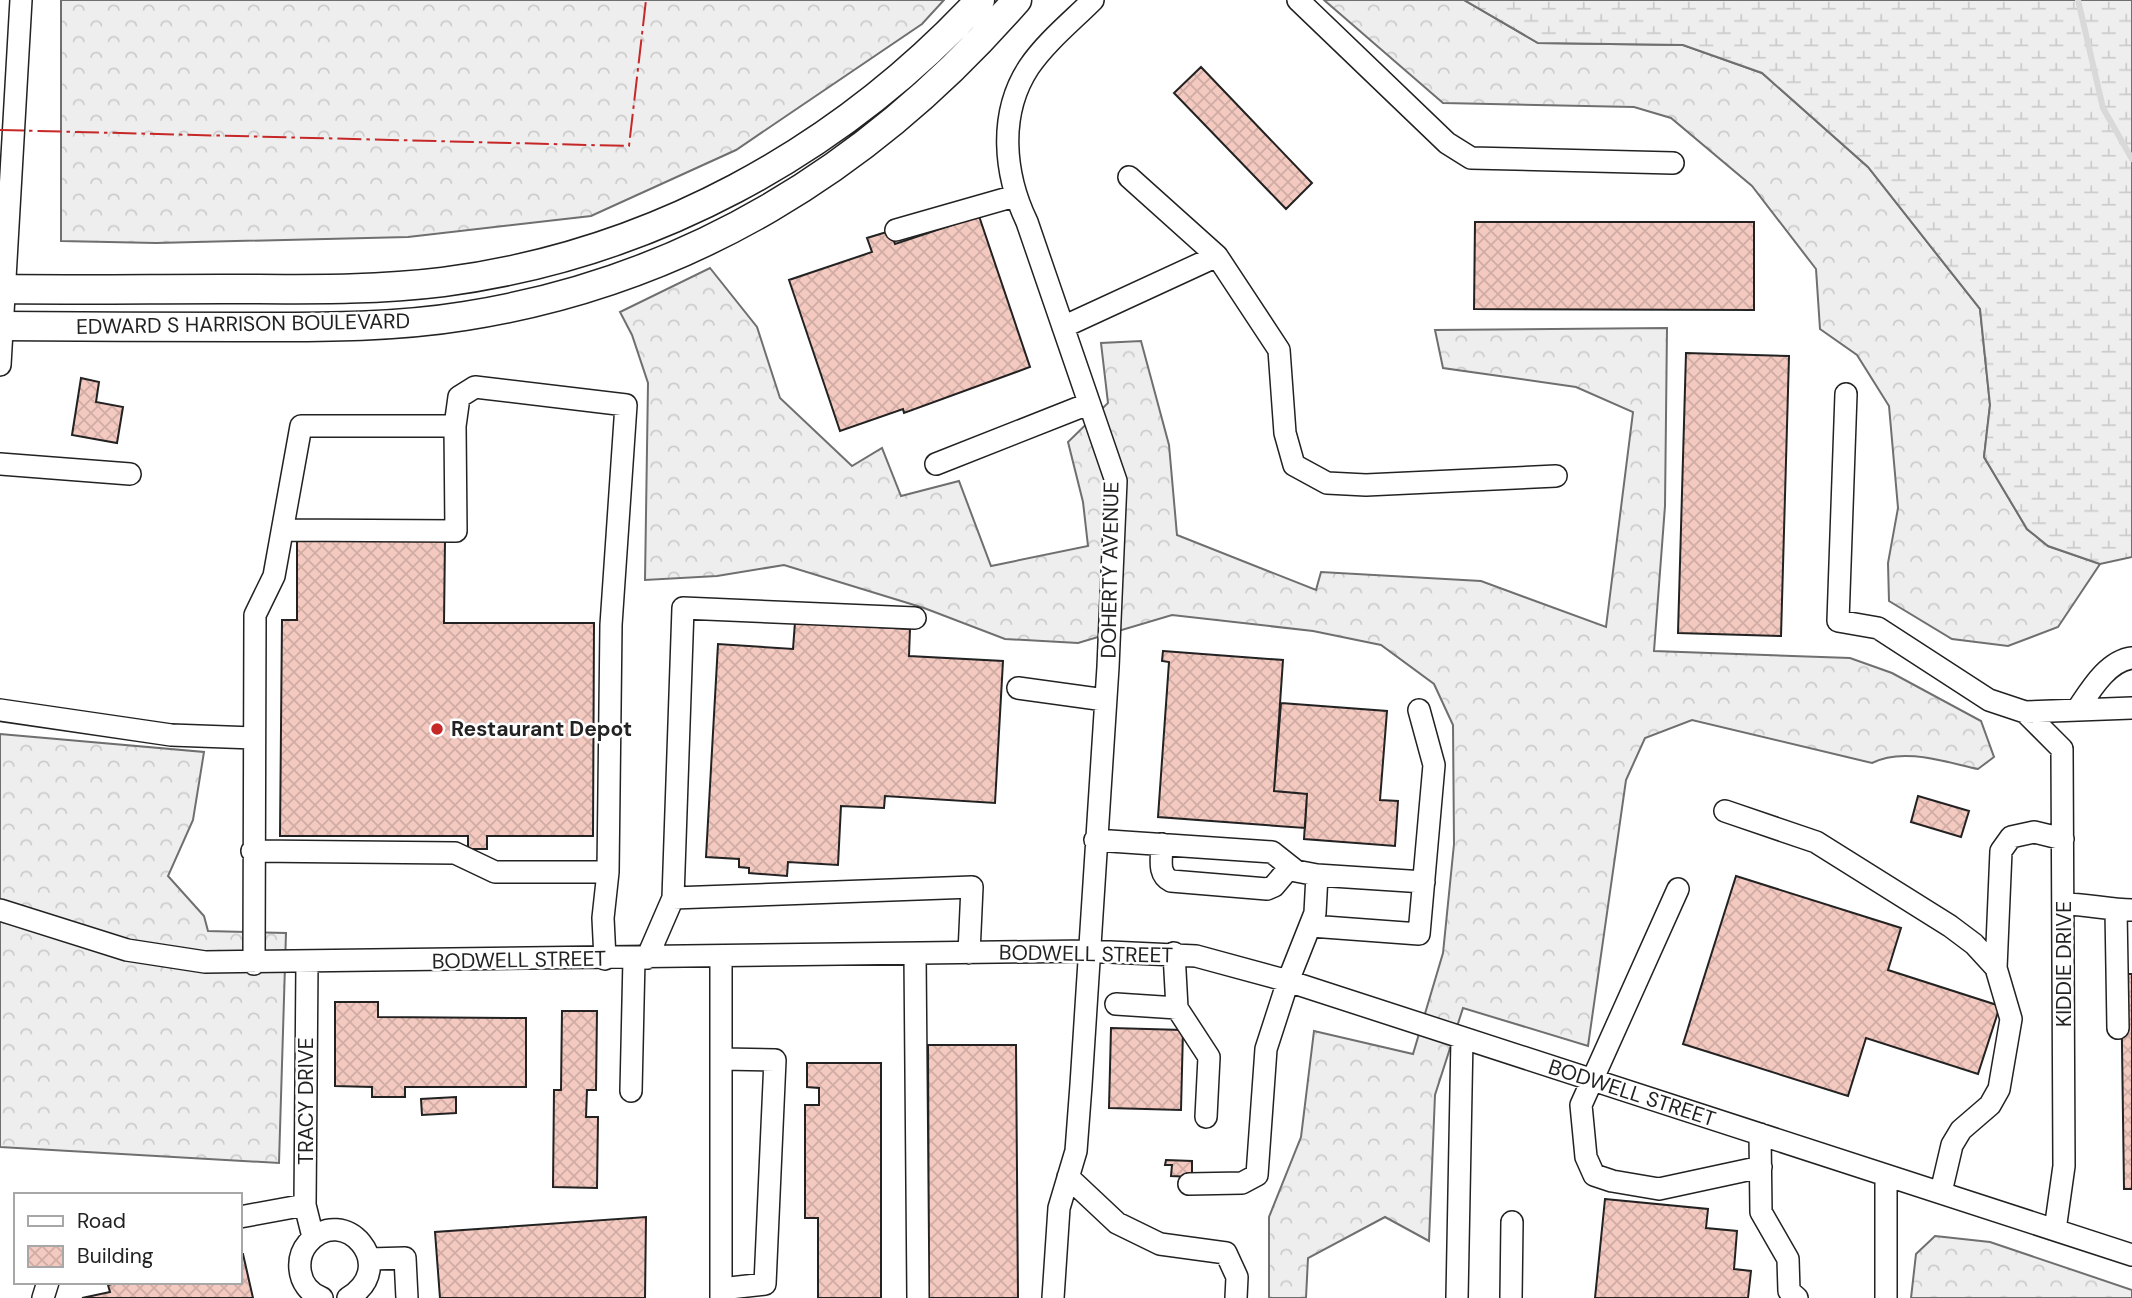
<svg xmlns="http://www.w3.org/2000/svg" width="2132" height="1298" font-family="'DM Sans',sans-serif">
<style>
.forest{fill:url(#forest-crowns);stroke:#6f6f6f;stroke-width:2}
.wetland{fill:url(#wetland-marsh);stroke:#6f6f6f;stroke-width:2}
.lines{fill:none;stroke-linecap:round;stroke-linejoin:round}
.stream{stroke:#d9d9d9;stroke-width:6}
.building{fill:url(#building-cross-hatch);stroke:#222;stroke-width:2}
.minor-casing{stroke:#222;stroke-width:24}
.major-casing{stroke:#222;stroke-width:31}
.minor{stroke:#fff;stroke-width:21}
.major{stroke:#fff;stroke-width:28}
.power{stroke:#c62828;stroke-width:2;stroke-dasharray:24 5 3.5 5;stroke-linecap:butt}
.poi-dot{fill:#c62828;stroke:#fff;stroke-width:2.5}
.labels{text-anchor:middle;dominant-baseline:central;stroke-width:5;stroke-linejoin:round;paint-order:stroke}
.street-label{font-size:21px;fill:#222;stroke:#fff}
.poi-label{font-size:21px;font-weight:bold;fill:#222;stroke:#fff;text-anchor:start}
</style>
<defs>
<pattern id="forest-crowns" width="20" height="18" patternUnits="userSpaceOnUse" patternTransform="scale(1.75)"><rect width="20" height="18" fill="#eee"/><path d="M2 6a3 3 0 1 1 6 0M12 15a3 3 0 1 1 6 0" fill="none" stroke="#ccc"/></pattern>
<pattern id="wetland-marsh" width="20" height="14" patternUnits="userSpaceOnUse" patternTransform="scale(1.75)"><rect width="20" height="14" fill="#eee"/><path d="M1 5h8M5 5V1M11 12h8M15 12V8" fill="none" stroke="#ccc"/></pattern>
<pattern id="building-cross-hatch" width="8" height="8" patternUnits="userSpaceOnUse" patternTransform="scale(1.75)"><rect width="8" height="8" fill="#f3c9c0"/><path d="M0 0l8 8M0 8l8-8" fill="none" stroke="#d0aca5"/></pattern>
</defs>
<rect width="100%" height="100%" fill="#fff"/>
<path class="forest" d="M61,0H944L922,24L736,150L591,216L408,237L156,243L61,241Z
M1324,0H1464L1538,43L1683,45L1762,73L1868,167L1980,309L1990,405L1984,457L2027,529L2048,546L2100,564L2058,627L2008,646L1952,639L1889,601L1888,563L1898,508L1889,406L1857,355L1820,329L1816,269L1752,186L1671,118L1634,107L1443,103Z
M710,268L757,327L780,398L852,466L882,448L901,496L959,481L991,566L1088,546L1083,502L1068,442L1108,403L1101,343L1141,341L1169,445L1177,535L1316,590L1321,572L1481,581L1606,627L1633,412L1576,387L1443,368L1435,330L1667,328L1665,506L1654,651L1850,658L1892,673L1981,721L1994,757L1978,769C1945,762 1903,747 1872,763L1692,720L1645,738L1626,780L1588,1046L1463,1008L1435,1095L1429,1241L1385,1217L1308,1258L1306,1298H1269V1217L1301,1137L1314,1031L1413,1054L1443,953L1454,844L1453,725L1434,684L1381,645L1313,631L1172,615L1078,643L1005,639L924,608L784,565L717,576L645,580L648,383L632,335L620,312Z
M0,734L204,752L193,820L168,876L204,916L208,931L286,933L279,1163L0,1147Z
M1935,1236L1990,1242L2132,1290V1298H1911L1916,1254Z"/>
<path class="wetland" d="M1464,0H2132V557L2100,564L2048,546L2027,529L1984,457L1990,405L1980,309L1868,167L1762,73L1683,45L1538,43Z"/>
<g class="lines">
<path class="stream" d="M2078,0L2103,108L2132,159"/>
</g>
<path class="building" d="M1201,67L1312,183L1286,209L1174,93Z
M979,216L1030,367L904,413L903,409L840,431L789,280L872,252L867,238L890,231L895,244Z
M1475,222H1754V310L1474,309Z
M1686,353L1789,356L1781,636L1678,633Z
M81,378L99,382L96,402L123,407L117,443L72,435Z
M297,539L445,540L444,623H594L593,836H487V849H468V836H280L282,620H297Z
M795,622L910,629L909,656L1003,661L995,803L885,796L884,808L841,806L838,865L788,862L787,876L749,873V868L739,867V859L706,857L718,644L793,649Z
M1163,651L1283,660L1274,791L1307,794L1305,828L1158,817L1169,662L1162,661Z
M1281,703L1387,711L1380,800L1398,801L1395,846L1304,839L1307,794L1274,791Z
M1918,796L1969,811L1961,837L1911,822Z
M1736,876L1901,928L1888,970L2000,1006L1978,1074L1866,1038L1848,1096L1683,1044Z
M2121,974H2132V1189H2124Z
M335,1002H378V1017L526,1018V1087H405V1097H372V1087L335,1086Z
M562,1011H597L596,1090H587L586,1117H598L597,1188L553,1187L554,1090H561Z
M1111,1028L1183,1030L1181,1110L1109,1108Z
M928,1045H1016L1018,1298H929Z
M807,1063H881V1298H818V1218H805V1105H819V1088L807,1087Z
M456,1097V1113L422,1115L421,1099Z
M1166,1160L1192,1161V1177L1171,1176L1172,1165H1165Z
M1605,1199L1708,1209L1706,1228L1737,1231L1734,1269L1751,1271L1748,1298H1595Z
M646,1217L645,1298H440L435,1232Z
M240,1254H243L253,1298H82L110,1292L108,1285L120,1282H240Z"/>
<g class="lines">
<defs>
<path id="minor" d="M1298,0L1447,143L1471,158L1673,163
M1129,177L1217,256
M896,230L1015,196
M1063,327L1217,256L1279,350L1285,433L1294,465L1327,483L1366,485L1556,476
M0,365L21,0
M1846,394L1838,621L1878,628L1989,700L2025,712L2132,708
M455,426L459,397L475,387L626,405L611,625L608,872L603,918L605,959
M0,464L130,474
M936,464L1088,404
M1018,688L1105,700
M0,710L171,735L254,738
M2077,710C2090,691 2107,661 2132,658
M2025,712L2062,749L2064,1166L2055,1230
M1725,811L1816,842L1950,926L1974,944L1996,968L2011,1019L1999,1089L1990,1105L1961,1130L1952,1145L1941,1192
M1095,840L1272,852L1296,871L1317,875L1315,913L1288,981L1266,1049L1257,1175L1242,1183L1189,1184
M1162,844C1162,858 1157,874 1171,881L1267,889L1274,886L1290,867
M252,851L455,853L495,872H608
M1317,875L1424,882
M1678,889L1581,1105L1586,1157L1594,1175L1612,1181L1659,1189L1761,1167
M673,898L972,887L969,953
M2064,904C2087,904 2109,910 2132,910
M0,910L127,950L205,962L1088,951L1196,956L1288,981L2132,1255
M2116,910L2118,1028
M1311,926L1419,934L1434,765L1419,710
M1174,953L1177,1008L1209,1057L1206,1117
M915,955L918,1298
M647,958L673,898L683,608L915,618
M307,963L305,1205L313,1237
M254,964L255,615L274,576L301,426H455L456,531L283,530
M1996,968L2001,851L2011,837L2034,832L2063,839
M1116,1004L1177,1008
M631,1091L634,959
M1760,1134L1761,1212L1788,1259L1789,1291L1797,1298
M1886,1176V1298
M1068,1177L1117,1223L1160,1244L1226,1253L1237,1277L1236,1298
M240,1217L305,1205
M369,1259L405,1258L407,1298
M721,1289L765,1284L775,1060L722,1059
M43,1298L48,1282
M322,1298C309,1293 301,1282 300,1269C299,1259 302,1250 308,1243C343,1202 401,1266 348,1298
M721,1298V957
M1053,1298L1059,1208L1076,1151L1081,1085L1108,667L1116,481L1027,222C1004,174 998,114 1029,67C1046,42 1072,21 1093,0
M1457,1298L1462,1038
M1511,1298L1512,1222"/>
<path id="major" d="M0,289C75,290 150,289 224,289C297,289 370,291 443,282C650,255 838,153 980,0
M0,326C80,327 161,327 241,327C315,327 391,328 465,316C687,281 871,168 1017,0"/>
</defs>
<use href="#minor" class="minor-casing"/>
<use href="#major" class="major-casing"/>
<use href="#minor" class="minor"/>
<use href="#major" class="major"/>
<path class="power" d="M0,130L629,146L646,0"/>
</g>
<circle class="poi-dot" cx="437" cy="729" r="7"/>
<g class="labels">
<g class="street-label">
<text transform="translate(243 324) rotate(-1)">EDWARD S HARRISON BOULEVARD</text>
<text transform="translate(1110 570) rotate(-89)">DOHERTY AVENUE</text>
<text transform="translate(1086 954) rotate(1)">BODWELL STREET</text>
<text transform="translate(519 960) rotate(-1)">BODWELL STREET</text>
<text transform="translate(2064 964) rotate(-90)">KIDDIE DRIVE</text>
<text transform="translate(1632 1093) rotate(18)">BODWELL STREET</text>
<text transform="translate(306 1101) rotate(-90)">TRACY DRIVE</text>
</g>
<g class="poi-label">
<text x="451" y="729">Restaurant Depot</text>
</g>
</g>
<rect x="14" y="1193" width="228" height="91" fill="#ffffff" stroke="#a7a7a7" stroke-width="2"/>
<rect x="28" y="1216" width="35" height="10" fill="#ffffff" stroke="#a7a7a7" stroke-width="2"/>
<text x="77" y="1228" font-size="21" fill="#222222">Road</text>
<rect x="28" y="1246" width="35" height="21" fill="url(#building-cross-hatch)" stroke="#a7a7a7" stroke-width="2"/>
<text x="77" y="1263" font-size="21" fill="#222222">Building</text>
</svg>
